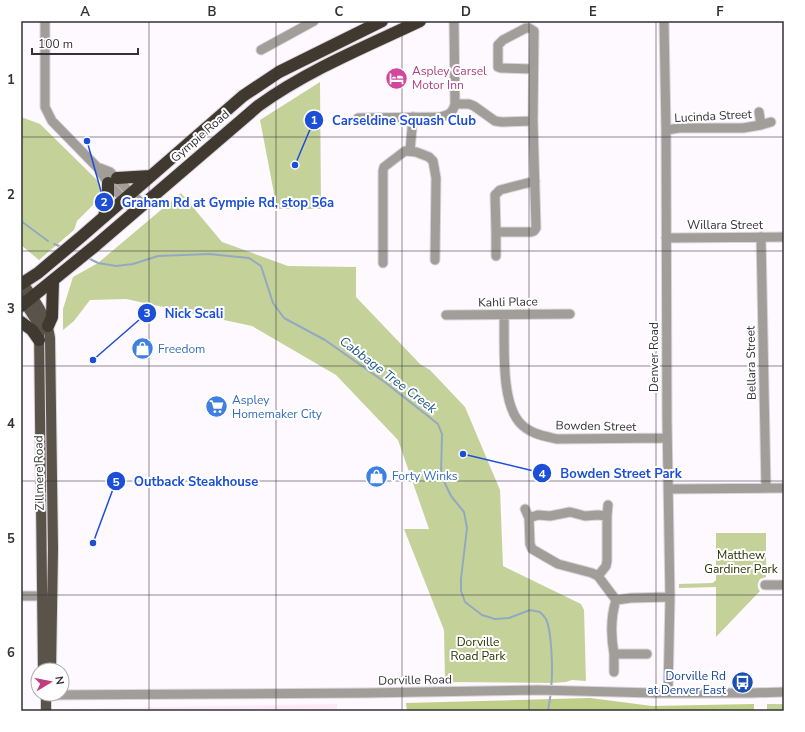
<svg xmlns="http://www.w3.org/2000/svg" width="805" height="732" font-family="'Nunito Sans',sans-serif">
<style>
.education{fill:#fee9f8}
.green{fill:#c4d29a}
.forest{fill:#bfcf89}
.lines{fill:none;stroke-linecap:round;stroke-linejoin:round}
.stream{stroke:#94a9c1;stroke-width:2}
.minor-casing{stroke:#dad4db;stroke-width:11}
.major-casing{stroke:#dad4db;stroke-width:12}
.highway-casing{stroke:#dad4db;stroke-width:14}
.minor{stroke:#a19e99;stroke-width:9}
.major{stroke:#59534a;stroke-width:10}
.highway{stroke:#403930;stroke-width:12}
.grid{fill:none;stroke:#353136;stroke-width:1;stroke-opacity:0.55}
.labels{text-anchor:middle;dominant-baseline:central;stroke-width:4;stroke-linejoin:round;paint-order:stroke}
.hotel-label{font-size:12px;fill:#b23c85;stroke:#fff;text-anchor:start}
.street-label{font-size:12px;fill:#353136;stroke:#fff}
.shop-label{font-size:12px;fill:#366cbe;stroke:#fff;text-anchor:start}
.park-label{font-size:12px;fill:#2a3300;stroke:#fff}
.transit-label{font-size:12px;fill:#164399;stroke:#fff;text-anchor:end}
.water-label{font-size:13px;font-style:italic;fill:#1e5787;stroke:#fff}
.leader{fill:none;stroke:#1d4ed8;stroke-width:1.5}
.callout-dot{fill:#1d4ed8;stroke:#fff;stroke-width:1.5}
.mark-label{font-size:12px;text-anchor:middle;font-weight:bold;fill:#fff}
.callout-label{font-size:13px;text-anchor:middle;font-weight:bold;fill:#1d4ed8;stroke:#fff;stroke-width:4;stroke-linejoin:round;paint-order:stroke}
.neatline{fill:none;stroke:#353136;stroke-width:1.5}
.grid-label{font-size:13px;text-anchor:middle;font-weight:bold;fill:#353136}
</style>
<rect width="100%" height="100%" fill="#fef8ff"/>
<path class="education" d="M337,704V711H63V709Z"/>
<path class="green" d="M320,82L321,209H277L260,120Z
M21,117L40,124L98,181L101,191L98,200L77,221L74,230L39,260L21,245Z
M181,193L222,242L288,266L356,267V297L420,364L430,370L465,407L500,490L503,566L581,604L584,610L586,681L572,680L566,682L552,683L445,682L444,630L404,529H429L398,440L336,375L252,326L126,299L90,300L74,321L63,330V309L73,277L98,263Z
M716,533H766V577L760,579C757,584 757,587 760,591L716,637V587L679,588V584L713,583L716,580Z
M767,704H784V711H767Z"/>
<path class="forest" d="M590,698L652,706L754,704V711H407L406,703Z"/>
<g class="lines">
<path class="stream" d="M21,221L48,241
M54,244L62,247
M88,258L98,263L116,266L133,264L158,256L209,254L249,258L261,266L273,303L284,318L325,340L386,383L438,424L442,434L441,475L451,496L464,512L467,528L461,579V591L465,602L482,615L495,619L509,618L530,610L540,612C542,614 544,616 546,619C552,632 553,673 551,688
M548,711L551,692"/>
<defs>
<path id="minor" d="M45,21V107L52,121L97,167L108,183L135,211
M664,21L666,130L667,420L670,597L668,693
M261,50L314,21
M533,69L501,68L498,67V45L503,40L526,28H529L534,31L533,121L536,228L534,231L531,232H496L495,195L500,190L535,181
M455,104H469L474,106L495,121L502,122L533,121
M759,112L761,125L771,122
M358,118L440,117C449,115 453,113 455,104L454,21
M666,130L679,128H743L761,125
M410,151L413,117
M97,167L110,172L143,205
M761,237L766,488
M666,238L784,237
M496,256V232
M383,263V171L384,167L405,151L416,152L429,157L433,161L436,178L435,260
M446,315L570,314
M504,315C505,344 500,401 520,423C530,434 544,436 557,439L667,438
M668,489L784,488
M525,509L529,518
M607,516L598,515L585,516L570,512L550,516L538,515L529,518L530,544L532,549L558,564L592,573L598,576L616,600L631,598L670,597
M598,576L606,566L607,561V516L608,505
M765,585H784
M21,596H49
M616,600C611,616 611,637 614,654H647
M614,672V654
M46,695L366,693L538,690L654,693H751L784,692"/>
<path id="major" d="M23,283C35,301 47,316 50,338L53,549L51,670
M21,297L37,322L39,329L43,670
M46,694V711"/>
<path id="highway" d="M117,178L151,176
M104,217L108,196V183
M21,284L38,273L82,236L243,96L279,72L382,21
M21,306L95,246L258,106C308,70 365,47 420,21
M21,322L32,330L39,340
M48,326L52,317L53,281"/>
</defs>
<use href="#minor" class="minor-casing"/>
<use href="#major" class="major-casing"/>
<use href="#highway" class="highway-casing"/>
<use href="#minor" class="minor"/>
<use href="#major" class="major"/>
<use href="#highway" class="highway"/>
</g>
<path class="grid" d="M149,21V711M276,21V711M402,21V711M529,21V711M656,21V711M21,137H784M21,251H784M21,366H784M21,481H784M21,595H784"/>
<defs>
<symbol id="hotel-disc" viewBox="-11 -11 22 22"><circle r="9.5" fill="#d1479c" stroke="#fff"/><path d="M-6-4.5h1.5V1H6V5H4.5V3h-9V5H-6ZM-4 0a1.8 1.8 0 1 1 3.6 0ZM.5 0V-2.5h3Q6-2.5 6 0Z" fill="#fff"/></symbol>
<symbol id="shop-disc" viewBox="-11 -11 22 22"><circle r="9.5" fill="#3f7fe0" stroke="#fff"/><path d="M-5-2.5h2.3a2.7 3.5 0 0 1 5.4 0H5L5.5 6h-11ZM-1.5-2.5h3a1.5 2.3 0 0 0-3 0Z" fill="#fff"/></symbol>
<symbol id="supermarket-disc" viewBox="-11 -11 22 22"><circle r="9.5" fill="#3f7fe0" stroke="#fff"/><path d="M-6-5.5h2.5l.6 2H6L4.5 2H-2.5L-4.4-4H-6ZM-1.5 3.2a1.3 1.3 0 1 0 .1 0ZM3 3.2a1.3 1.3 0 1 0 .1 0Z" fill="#fff"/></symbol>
<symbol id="bus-disc" viewBox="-11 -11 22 22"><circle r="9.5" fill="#1a4fb4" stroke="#fff"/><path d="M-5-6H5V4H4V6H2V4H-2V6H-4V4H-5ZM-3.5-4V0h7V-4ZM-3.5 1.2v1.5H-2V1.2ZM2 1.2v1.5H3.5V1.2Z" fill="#fff"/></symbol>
</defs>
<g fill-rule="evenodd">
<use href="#hotel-disc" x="384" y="66" width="25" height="25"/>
<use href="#shop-disc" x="130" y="336" width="25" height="25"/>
<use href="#supermarket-disc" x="204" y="394" width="25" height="25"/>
<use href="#shop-disc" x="364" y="464" width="25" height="25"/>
<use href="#bus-disc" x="730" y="670" width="25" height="25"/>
</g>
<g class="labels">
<g class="hotel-label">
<text x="412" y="71">Aspley Carsel<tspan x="412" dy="14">Motor Inn</tspan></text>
</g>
<g class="street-label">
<text transform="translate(713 116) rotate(-3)">Lucinda Street</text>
<text transform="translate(200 136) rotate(-41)">Gympie Road</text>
<text x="725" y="225">Willara Street</text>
<text transform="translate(508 302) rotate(-1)">Kahli Place</text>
<text transform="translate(654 357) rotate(-90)">Denver Road</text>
<text transform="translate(751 363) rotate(-91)">Bellara Street</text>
<text transform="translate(596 426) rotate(1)">Bowden Street</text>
<text transform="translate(39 473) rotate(-91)">Zillmere Road</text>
<text transform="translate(415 680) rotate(-1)">Dorville Road</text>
</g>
<g class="shop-label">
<text x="158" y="349">Freedom</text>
<text x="232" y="400">Aspley<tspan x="232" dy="14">Homemaker City</tspan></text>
<text x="392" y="476">Forty Winks</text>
</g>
<g class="park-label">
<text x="741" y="555">Matthew<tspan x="741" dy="14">Gardiner Park</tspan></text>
<text x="478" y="642">Dorville<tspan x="478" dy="14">Road Park</tspan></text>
</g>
<g class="transit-label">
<text x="726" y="676">Dorville Rd<tspan x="726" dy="14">at Denver East</tspan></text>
</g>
<g class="water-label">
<text transform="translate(388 375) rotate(37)">Cabbage Tree Creek</text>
</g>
</g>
<path class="leader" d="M295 165L314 120M87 141L104 202M93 360L147 313M463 454L542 473M93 543L116 481"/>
<g class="callout-dot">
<circle cx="295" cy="165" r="4"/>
<circle cx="87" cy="141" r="4"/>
<circle cx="93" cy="360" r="4"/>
<circle cx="463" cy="454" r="4"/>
<circle cx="93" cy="543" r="4"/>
<circle cx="314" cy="120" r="10"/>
<circle cx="104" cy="202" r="10"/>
<circle cx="147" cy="313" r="10"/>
<circle cx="542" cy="473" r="10"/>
<circle cx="116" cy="481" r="10"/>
</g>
<g class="mark-label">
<text x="314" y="124">1</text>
<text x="104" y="206">2</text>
<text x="147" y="317">3</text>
<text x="542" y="478">4</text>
<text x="116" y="486">5</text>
</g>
<g class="callout-label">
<text x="404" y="125">Carseldine Squash Club</text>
<text x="228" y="207">Graham Rd at Gympie Rd, stop 56a</text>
<text x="194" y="318">Nick Scali</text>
<text x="621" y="478">Bowden Street Park</text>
<text x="196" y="486">Outback Steakhouse</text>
</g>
<rect width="805" height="732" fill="none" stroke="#ffffff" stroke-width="44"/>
<g transform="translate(50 682) rotate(80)"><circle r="19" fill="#ffffff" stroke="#aeadaf"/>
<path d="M0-3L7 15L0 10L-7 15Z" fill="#c23e81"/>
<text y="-6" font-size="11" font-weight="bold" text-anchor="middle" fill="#353136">N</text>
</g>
<path d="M32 48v6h106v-6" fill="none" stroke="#353136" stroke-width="2"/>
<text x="38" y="48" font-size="12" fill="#353136" stroke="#ffffff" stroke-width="3" paint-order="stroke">100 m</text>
<rect x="22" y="22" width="761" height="688" class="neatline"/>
<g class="grid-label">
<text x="85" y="16">A</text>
<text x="212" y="16">B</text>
<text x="339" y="16">C</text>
<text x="466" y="16">D</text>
<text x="593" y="16">E</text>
<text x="720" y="16">F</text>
<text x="11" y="84">1</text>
<text x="11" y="199">2</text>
<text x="11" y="313">3</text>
<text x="11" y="428">4</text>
<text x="11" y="543">5</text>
<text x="11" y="657">6</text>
</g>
</svg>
